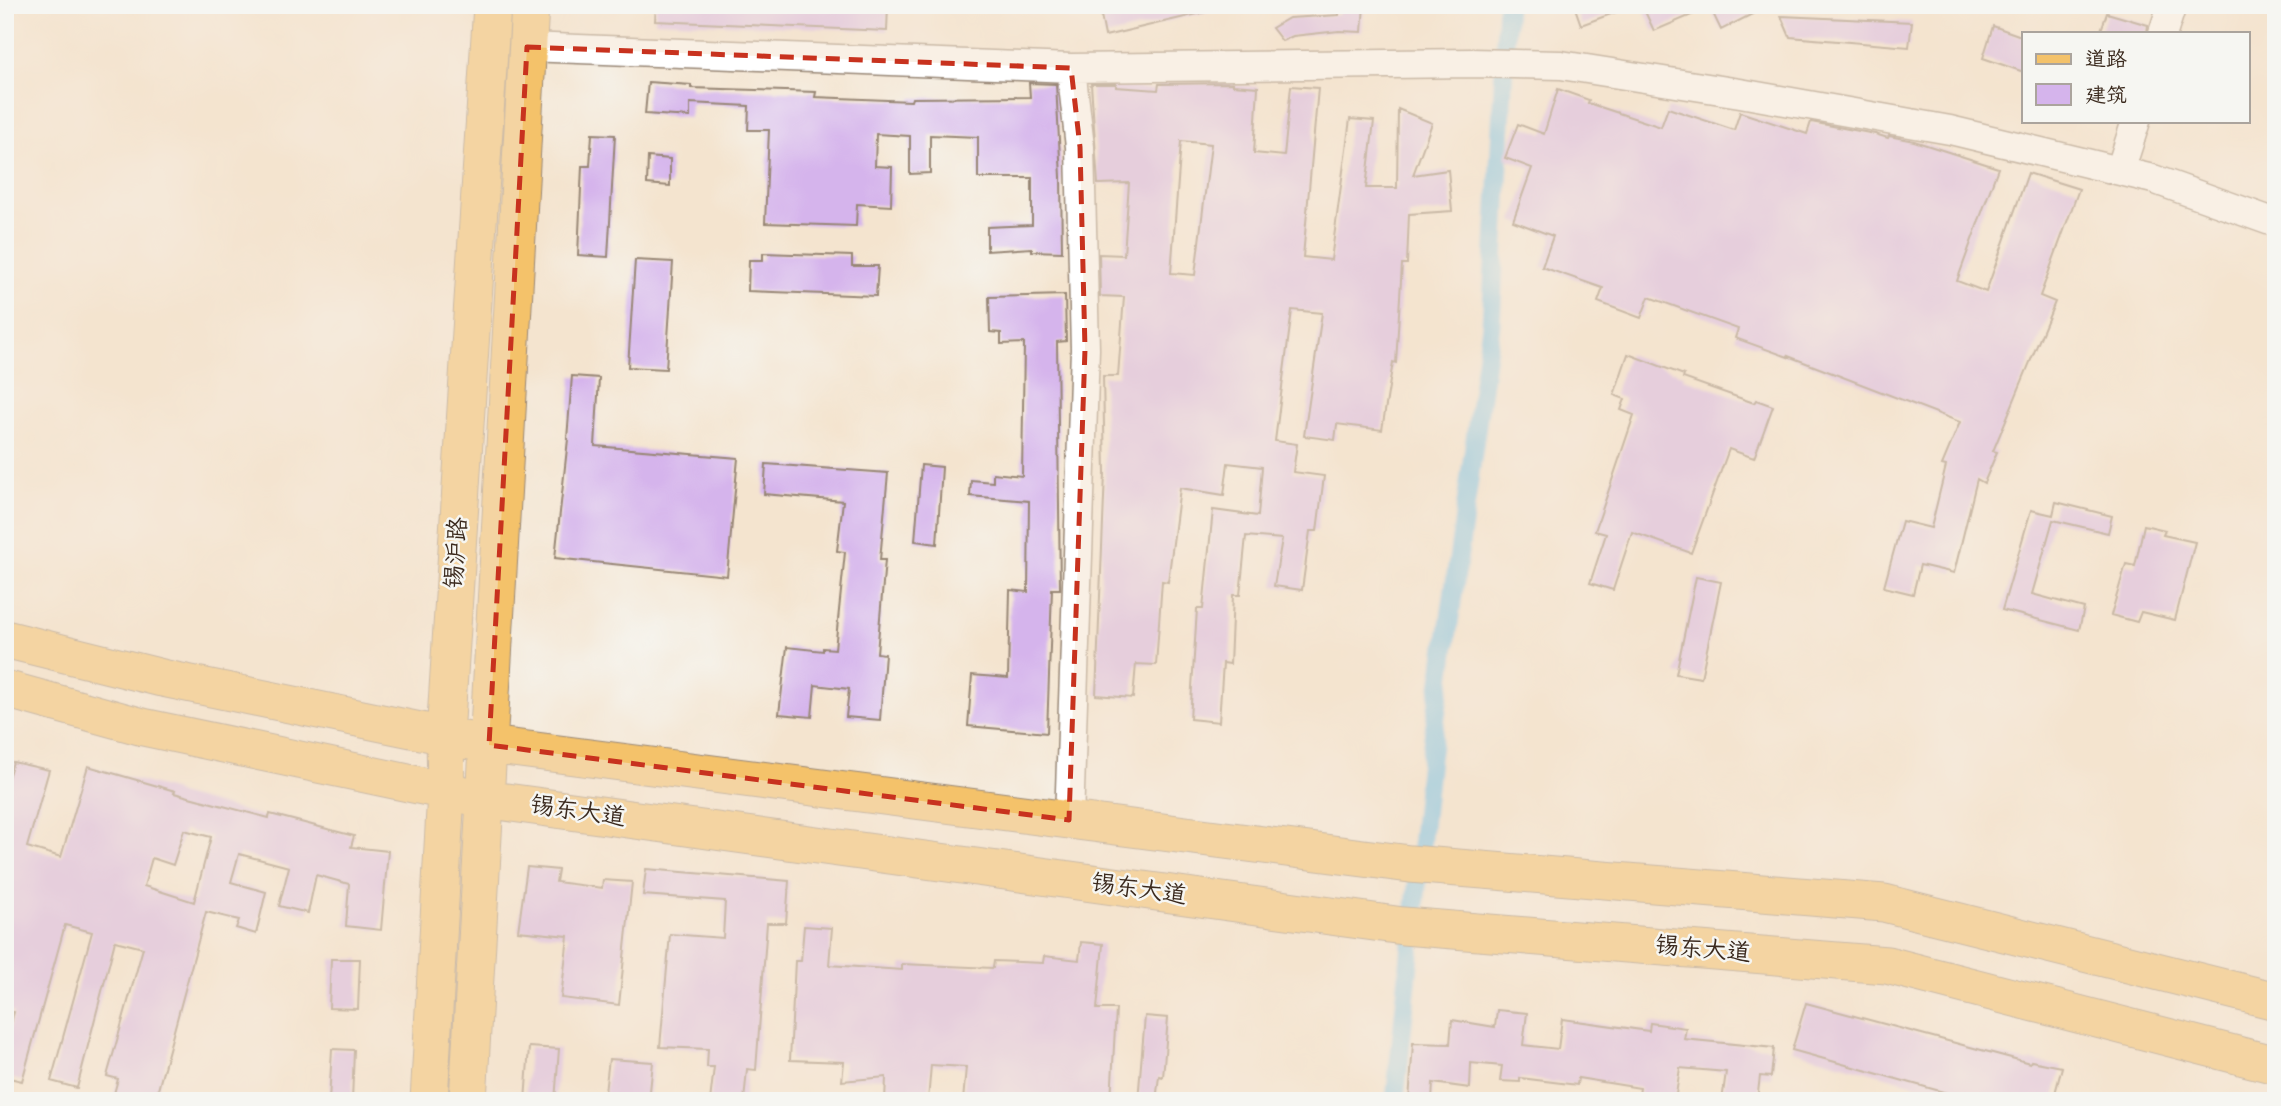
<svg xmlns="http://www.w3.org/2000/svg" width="2281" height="1106" font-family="Kalam,'LXGW WenKai TC',sans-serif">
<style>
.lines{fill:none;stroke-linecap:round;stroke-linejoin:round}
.canal{stroke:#6ec0ea;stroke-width:19}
.building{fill:#d5b4ec;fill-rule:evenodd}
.minor-casing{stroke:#988776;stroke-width:31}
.major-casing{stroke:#988776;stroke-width:39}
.minor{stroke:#fff;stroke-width:28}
.major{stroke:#f4c26a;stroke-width:37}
.marked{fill:none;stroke:#c8321e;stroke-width:5;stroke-dasharray:14 9;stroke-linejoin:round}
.labels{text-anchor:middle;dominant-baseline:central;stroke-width:5;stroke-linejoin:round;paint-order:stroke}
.street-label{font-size:24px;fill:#3b2a1e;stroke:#f6f6f2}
</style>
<rect width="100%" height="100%" fill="#f6f6f2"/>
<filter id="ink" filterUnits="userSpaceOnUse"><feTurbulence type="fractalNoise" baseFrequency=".0143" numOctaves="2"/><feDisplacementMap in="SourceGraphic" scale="14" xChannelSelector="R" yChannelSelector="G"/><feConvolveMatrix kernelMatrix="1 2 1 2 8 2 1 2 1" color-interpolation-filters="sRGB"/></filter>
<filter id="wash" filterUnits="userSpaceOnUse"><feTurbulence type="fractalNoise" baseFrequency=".00686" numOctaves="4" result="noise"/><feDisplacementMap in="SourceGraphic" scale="28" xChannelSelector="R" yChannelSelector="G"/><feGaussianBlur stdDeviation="1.57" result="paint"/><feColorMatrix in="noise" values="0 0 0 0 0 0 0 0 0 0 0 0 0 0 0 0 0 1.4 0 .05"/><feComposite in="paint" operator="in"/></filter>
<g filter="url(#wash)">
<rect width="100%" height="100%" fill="#f4e4cf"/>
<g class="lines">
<path class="canal" d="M1395,1101L1430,759L1491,325L1507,5"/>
</g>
<g id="blocks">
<path class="building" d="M656,5H744L817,10L818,5H888L887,31L655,21Z
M1099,5H1209L1210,11L1105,36Z
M1339,5H1364L1362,32L1339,31L1293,36L1282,41L1272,28L1289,18L1339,15Z
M1574,5H1630V7L1581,25Z
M1642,5H1770L1721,30L1710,7L1654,31Z
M2107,13L2148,25L2147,33H2100Z
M1781,16L1912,22L1909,47L1790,37Z
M1993,26L2024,37V72L1983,58Z
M648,82L691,85V88L816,92L815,97L911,101L912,98L1030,97L1029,83L1056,84L1061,177L1062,252L1032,251V248L987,251V227L1032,225V178H978V137L930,135V173L910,174V136L876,134L875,166L892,167L891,206L857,204L856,226L765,223L769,130H748L749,106L690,103V117L645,114Z
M1233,83V85L1258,87L1254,153L1284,156L1291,86L1318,88L1303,257L1331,260L1350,119L1374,121L1366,188H1397L1398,109L1432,123L1413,175L1448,170L1452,211L1409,214L1407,264H1402L1396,363L1393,362L1382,430L1337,424L1335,440L1304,436L1322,313L1292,310L1275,441L1297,444L1293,472L1324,476L1317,531H1310L1302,590L1274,586L1282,539L1246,536L1240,595H1233L1230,664L1223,663L1219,722L1190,719L1197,609H1203L1213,510L1258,516L1262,467L1228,463L1224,495L1180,488L1168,582L1162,581L1156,665L1136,664L1133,698L1096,695L1105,473L1103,376H1118L1124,297L1100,296L1099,254L1124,255L1129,183L1098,184L1091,84H1116V87L1158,90L1159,84ZM1181,141L1211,144L1195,275L1171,273Z
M1558,89L1589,100L1588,103L1661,127L1668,108L1734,130L1740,112L1807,134L1811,122L1875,134L1888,138L1889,136L1914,141L1998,168L1957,281L1986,292L2028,173L2079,189L2040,296L2055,302L1993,451L1997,452L1984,483L1977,479L1954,573L1920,565L1913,594L1884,587L1902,521L1931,528L1946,466L1942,465L1960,422L1788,356V357L1735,338L1738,329L1649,297L1641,318L1598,302L1603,288L1542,267L1553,236L1513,221L1532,168L1505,158L1518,124L1544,134Z
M592,134L615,135L608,257L578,255L582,166H590Z
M648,157L670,159V186L647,184Z
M763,253L852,256V266H878L876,296L748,291L749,260H763Z
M635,260L673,262L666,369L628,367Z
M1065,295L1066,341L1057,342L1060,589H1052L1047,733L968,726L972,675L1008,678L1010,590L1028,592L1029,501L970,496L971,480L993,482V473L1022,476L1024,343L1001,344V333L990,332L989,297Z
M1628,354L1684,375L1683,378L1754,403L1756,400L1773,406L1754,458L1729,449L1691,553L1632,532L1613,590L1590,583L1606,534L1595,531L1634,415L1621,410L1625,399L1614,395Z
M572,376L599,378L595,446L738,458L727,576L555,558L568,439H567Z
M766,464L888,473L880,560H885L877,653L885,654L880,720L846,717L849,689L815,685L812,717L779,714L787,647L823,651V648L835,649L845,552L837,551L843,501L764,494Z
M921,465L942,467L937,544L915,541Z
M2056,502L2112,516L2108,533L2053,520L2032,594L2084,608L2079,630L2002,610L2031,510L2053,515Z
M2144,525L2165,530L2163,535L2195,542L2175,620L2141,612L2137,622L2111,615L2126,564L2135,566Z
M1696,577L1721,582L1701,678L1676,674Z
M13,762L49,770L27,847L61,857L88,766L175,791L174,793L269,818L270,814L354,836L351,847L388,851L381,930L346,926L349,884L316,875L308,913L279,906L289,867L239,854L231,882L266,892L256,934L236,928L239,920L206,912L155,1101H112L118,1079L107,1076L143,948L115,941L77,1088L51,1081L92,932L65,925L22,1081L5,1077V1045L14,1012L5,1011V787ZM184,830L211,837L194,902L144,886L152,858L173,865Z
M527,867L558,870L556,882L602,888L603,880L632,882L619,1005L561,998L568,936L518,931Z
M646,869L789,881L786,923H767L756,1070L747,1069L744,1101H710L714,1067H707L708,1049L660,1047L670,934L723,938L725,901L643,895Z
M804,926L832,928L829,965L902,970V964L993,968L994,961L1043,963L1044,956L1079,960L1081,942L1103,944L1097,1009H1116L1111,1101H963L966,1067L931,1065L928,1101H885L886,1077L842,1081L844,1062L790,1060L795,961H801Z
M331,959H360L358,1009L329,1008Z
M1806,1003L2030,1063L2031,1061L2062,1067L2053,1101H1976L1792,1050Z
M1497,1010L1527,1013L1523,1045L1558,1049L1562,1019L1649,1031L1650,1023L1686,1028L1684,1039L1774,1048L1771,1077L1760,1076L1757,1101H1722L1726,1072L1680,1068L1675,1101H1638L1640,1088L1578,1078L1577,1085L1520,1078V1082L1500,1081L1502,1066L1471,1063L1470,1088L1433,1083L1432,1101H1409L1413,1043L1450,1044L1452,1020L1495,1027Z
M1145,1016L1168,1018L1163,1077L1159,1076L1156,1101H1138Z
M529,1047L559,1049L555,1101H525Z
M332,1049L354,1050L352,1101H329Z
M609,1059L653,1062L649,1101H604Z"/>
</g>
</g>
<g filter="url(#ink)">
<use href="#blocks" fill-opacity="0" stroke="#988776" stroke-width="2"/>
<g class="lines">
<defs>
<path id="minor" d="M2163,33L2172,5
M527,47L1071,68L1472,63L1561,65L1740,93L1950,130L2153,179L2276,223
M2120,171L2136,121
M1069,820L1085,349L1080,147L1071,68"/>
<path id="major" d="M5,639L162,678L489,745L1410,864L1884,903L2276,1001
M5,689L143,727L484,799L1403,926L1887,965L2276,1065
M429,1101L446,792L445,736L492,5
M468,1101L530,5"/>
</defs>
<use href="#minor" class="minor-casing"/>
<use href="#major" class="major-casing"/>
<use href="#minor" class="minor"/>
<use href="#major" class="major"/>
</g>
</g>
<path d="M0 0H2281V1106H0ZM527,47L1071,68L1080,147L1085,349L1069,820L489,745Z" fill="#f4e4cf" fill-opacity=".55" fill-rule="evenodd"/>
<path class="marked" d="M527,47L1071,68L1080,147L1085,349L1069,820L489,745Z"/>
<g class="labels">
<g class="street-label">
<text transform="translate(457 553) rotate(-86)">锡沪路</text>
<text transform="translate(578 812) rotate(8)">锡东大道</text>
<text transform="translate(1139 890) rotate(8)">锡东大道</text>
<text transform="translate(1703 950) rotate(5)">锡东大道</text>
</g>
</g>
<rect width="2281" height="1106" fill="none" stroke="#f6f6f2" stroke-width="28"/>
<rect x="2022" y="32" width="228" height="91" fill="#f6f6f2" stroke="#aba49d" stroke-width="2"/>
<rect x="2036" y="54" width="35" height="10" fill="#f4c26a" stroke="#aba49d" stroke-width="2"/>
<text x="2085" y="66" font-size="21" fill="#3b2a1e">道路</text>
<rect x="2036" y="84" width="35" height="21" fill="#d5b4ec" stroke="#aba49d" stroke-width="2"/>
<text x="2085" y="102" font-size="21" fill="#3b2a1e">建筑</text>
</svg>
